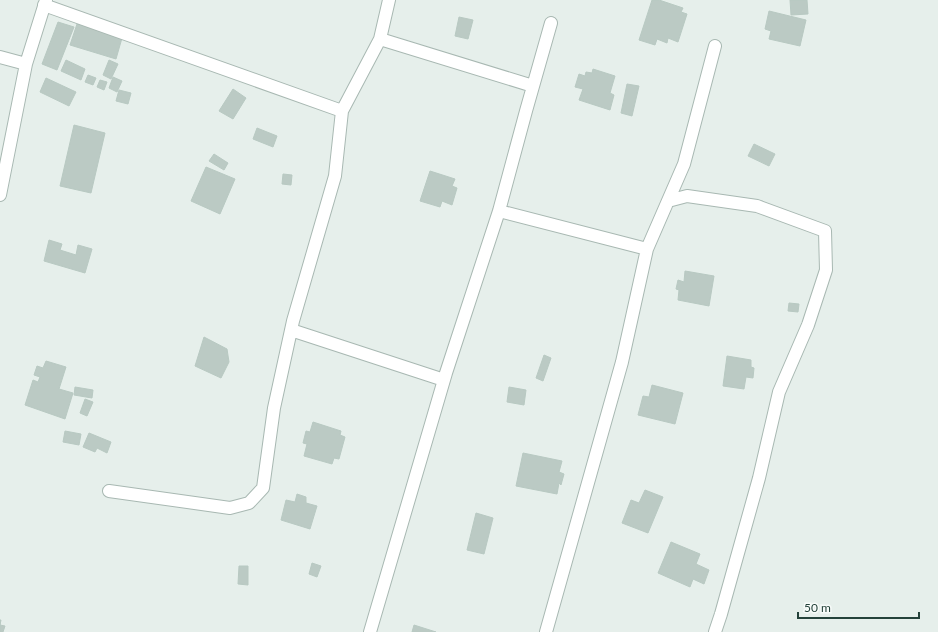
<svg xmlns="http://www.w3.org/2000/svg" width="938" height="632" font-family="Lato,sans-serif">
<style>
.building{fill:#bbcac4;stroke:#b8c9c2}
.lines{fill:none;stroke-linecap:round;stroke-linejoin:round}
.street-casing{stroke:#a8b8b2;stroke-width:14}
.street{stroke:#fff;stroke-width:12}
</style>
<rect width="100%" height="100%" fill="#e6efeb"/>
<path class="building" d="M652,0H659L683,8L681,12L687,14L678,42L668,38L667,43L657,39L655,45L639,40Z
M790,0H807L808,14L791,15Z
M769,11L806,20L800,46L769,39L771,31L765,29Z
M459,17L473,20L468,39L455,36Z
M58,22L74,27L57,70L42,64Z
M77,24L122,38L116,59L70,45Z
M66,60L85,69L81,80L61,71Z
M109,60L118,64L111,79L103,75Z
M593,69L615,76L610,93L614,95L610,110L579,100L583,89L575,87L579,74L585,76L586,72L592,73Z
M88,75L96,78L93,85L85,82Z
M113,77L122,81L117,92L109,88Z
M46,78L76,92L69,106L40,92Z
M100,80L107,82L104,90L97,87Z
M627,84L639,86L632,116L621,113Z
M233,89L246,98L233,119L219,111Z
M119,90L131,93L128,104L116,101Z
M74,125L105,133L91,193L60,186Z
M257,128L277,136L273,147L253,139Z
M754,144L775,154L769,166L748,156Z
M214,154L228,163L224,170L209,161Z
M206,167L235,179L220,214L191,201Z
M430,171L455,179L452,186L457,188L452,205L442,201L440,207L420,201Z
M283,174L292,175L291,185L282,184Z
M49,240L62,244L60,250L76,255L78,245L92,249L85,273L44,261Z
M685,271L714,276L709,306L678,300L679,290L676,289L678,280L684,282Z
M789,303L799,304L798,312L788,311Z
M204,337L227,349L229,362L221,378L195,366Z
M544,355L551,358L543,381L536,378Z
M727,356L751,360V367L754,368L753,378L746,377L744,389L723,386Z
M46,361L66,367L59,389L73,393L65,419L25,405L33,380L38,382L40,377L34,375L37,366L43,368Z
M652,385L683,393L675,424L638,415L643,396L649,397Z
M75,387L93,390L92,398L74,395Z
M509,387L526,390L524,405L507,402Z
M85,399L93,402L87,416L80,413Z
M313,422L341,431L340,435L345,437L339,459L334,458L332,464L304,456L307,444L303,443L306,431L310,432Z
M65,431L81,434L79,445L63,442Z
M89,433L111,442L107,453L97,448L95,452L83,447Z
M523,453L562,461L559,472L564,474L561,485L559,483L557,494L516,486Z
M645,490L663,497L648,533L622,523L631,500L639,503Z
M297,494L306,497V503L317,506L310,529L281,520L286,500L295,502Z
M476,513L493,518L484,554L467,550Z
M671,542L700,554L696,564L709,570L704,584L693,579L690,587L658,573Z
M312,563L321,566L317,577L309,574Z
M239,566H248V585L238,584Z
M0,620H1L0,625L5,626L3,632H0Z
M414,625L436,632H412Z"/>
<g class="lines">
<defs>
<path id="street" d="M44,5L342,111
M380,39L533,86
M0,57L26,64
M0,195L26,64L46,0
M668,201L687,196L757,206L825,231L826,270L808,325L779,392L759,478L721,614L715,632
M499,211L647,249
M291,330L444,380
M109,491L230,508L249,503L263,488L274,408L293,321L335,176L342,111L380,39L389,0
M370,632L446,373L499,211L526,111L551,23
M546,632L622,362L647,249L684,164L715,46"/>
</defs>
<use href="#street" class="street-casing"/>
<use href="#street" class="street"/>
</g>
<path d="M798 612v6h121v-6" fill="none" stroke="#24423a" stroke-width="2"/>
<text x="804" y="612" font-size="12" fill="#24423a" stroke="#f7fbf9" stroke-width="3" paint-order="stroke">50 m</text>
</svg>
